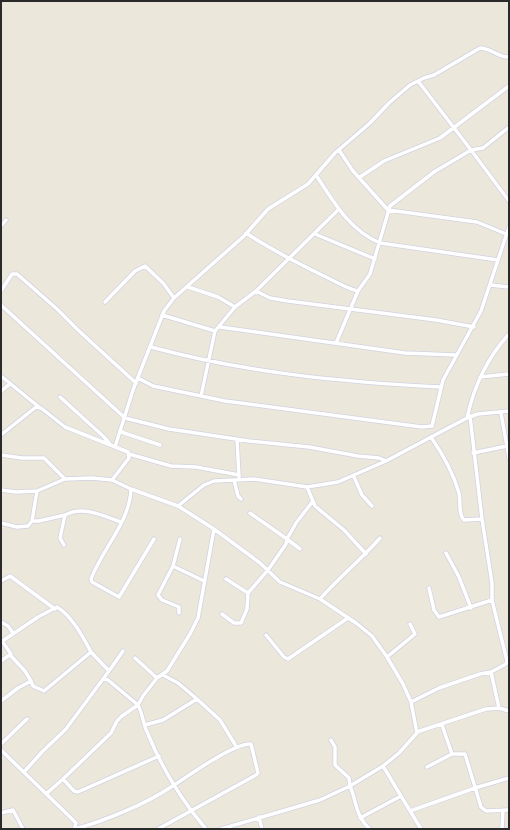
<svg xmlns="http://www.w3.org/2000/svg" width="510" height="830" font-family="Signika,sans-serif">
<style>
.lines{fill:none;stroke-linecap:round;stroke-linejoin:round}
.street-casing{stroke:#d1d2e3;stroke-width:5}
.street{stroke:#fff;stroke-width:3.5}
</style>
<rect width="100%" height="100%" fill="#ece7db"/>
<g class="lines">
<defs>
<path id="street" d="M418,81L471,150L509,201
M339,150L353,171L388,210L477,222L506,234
M316,175C333,201 350,231 380,243L498,260
M360,177L384,161L440,138L509,86
M1,226L6,220
M246,233C273,251 301,265 330,279C340,284 348,289 358,291
M315,234L375,259
M490,285L509,287
M188,287L218,297L235,307
M1,291L12,274H17L57,309L78,330L136,383
M256,291L270,298L288,301L436,320L474,327
M105,302L135,271L145,266L163,283L174,298
M1,305L125,418L169,429L249,441L309,447L358,456L379,458L386,461
M162,315L215,331
M220,327L405,353L456,355
M336,343L358,291L370,274L390,206L434,172L471,150L483,148L509,127
M151,347C246,373 343,382 440,387
M1,376L39,407
M480,377L509,374
M138,378L153,386L225,401L422,427L432,426
M1,391L10,384
M201,396L215,331L235,307L256,291L339,209
M60,397L103,436L110,444
M501,413L509,458
M467,418C474,386 487,358 509,334
M432,426L443,380L481,311L509,227
M121,432L160,445
M1,435L36,407L41,408L65,427L128,452L129,458L112,480
M431,437C444,456 453,472 459,493C461,502 458,514 464,520L482,519
M237,439L239,477
M115,447L133,390L164,311L174,298L244,236L268,209L308,184L335,153L370,123L389,103L410,85L424,78L434,75L480,48C491,48 499,58 509,57
M473,453L507,446
M129,454L171,466L196,467L239,475
M1,455L22,458H44L65,479
M354,477L362,495L372,506
M234,480L238,496L241,499
M307,487L315,506L344,530L366,554
M131,489C130,522 102,549 91,579L92,582L119,597L154,539
M1,490L16,492L37,491L65,479L92,478L112,480L131,489L178,506L214,529L260,563L280,582L320,599L356,623L372,636L387,657L403,684L411,702L417,733L399,753L383,766L350,786L320,800L221,829
M178,506L204,485L214,481L254,479L307,487L338,482L386,461L467,418L478,414L509,411
M65,515C83,505 103,516 121,522
M32,521L37,491
M1,523L17,527L28,526L32,521H39L65,515L60,538L64,545
M180,539L173,566L204,581
M300,549L287,539L296,523L313,501
M446,553L459,577L471,608
M173,566L158,595L162,600L179,607V613
M226,579L248,593
M1,581L10,576L55,609
M429,588L434,610L439,617L492,600
M320,599C339,577 361,560 380,538
M222,614L234,623H241L247,609L248,593L268,570L286,544L287,539L250,513
M1,622L8,626L13,633
M266,635L284,657L288,659L348,618
M1,642L38,617L57,607C72,616 83,637 91,652
M387,657L415,634L410,624
M135,658L157,678L143,696L138,705C143,714 143,725 148,734C162,768 182,801 206,829
M1,661L11,654L2,641
M109,671L123,651
M491,672L499,708
M163,675L178,683L197,699
M157,678L167,671L190,634L198,618L214,529
M1,701L18,688L31,681L25,671L10,655
M411,702L439,688L480,674L491,672L506,664L507,661L492,600V583L482,519L470,416
M145,725L163,720L197,699L220,720L236,746
M442,725L452,754
M417,732L486,709L499,708L509,711
M331,740L335,747V765L349,778L350,786
M1,744L27,719
M1,750L69,816L76,823L74,829
M383,766L401,796
M427,767L452,754H465L481,807L486,811L509,810
M24,772L42,752L66,729L109,671L91,652L44,691L33,686L31,681
M63,779L111,733L117,721L122,716L138,705L108,680L103,679
M350,786C357,802 355,816 370,829
M46,794L63,779L74,791L78,792L159,756
M410,811L475,788L509,778
M1,813L13,810L23,829
M259,817L262,829
M360,818L401,796L421,829
M75,829C104,821 146,804 171,787C187,777 235,742 251,744L258,773L256,775L158,829
M502,829L503,810"/>
</defs>
<use href="#street" class="street-casing"/>
<use href="#street" class="street"/>
</g>
<rect width="510" height="830" fill="none" stroke="#2a2a2a" stroke-width="4"/>
</svg>
